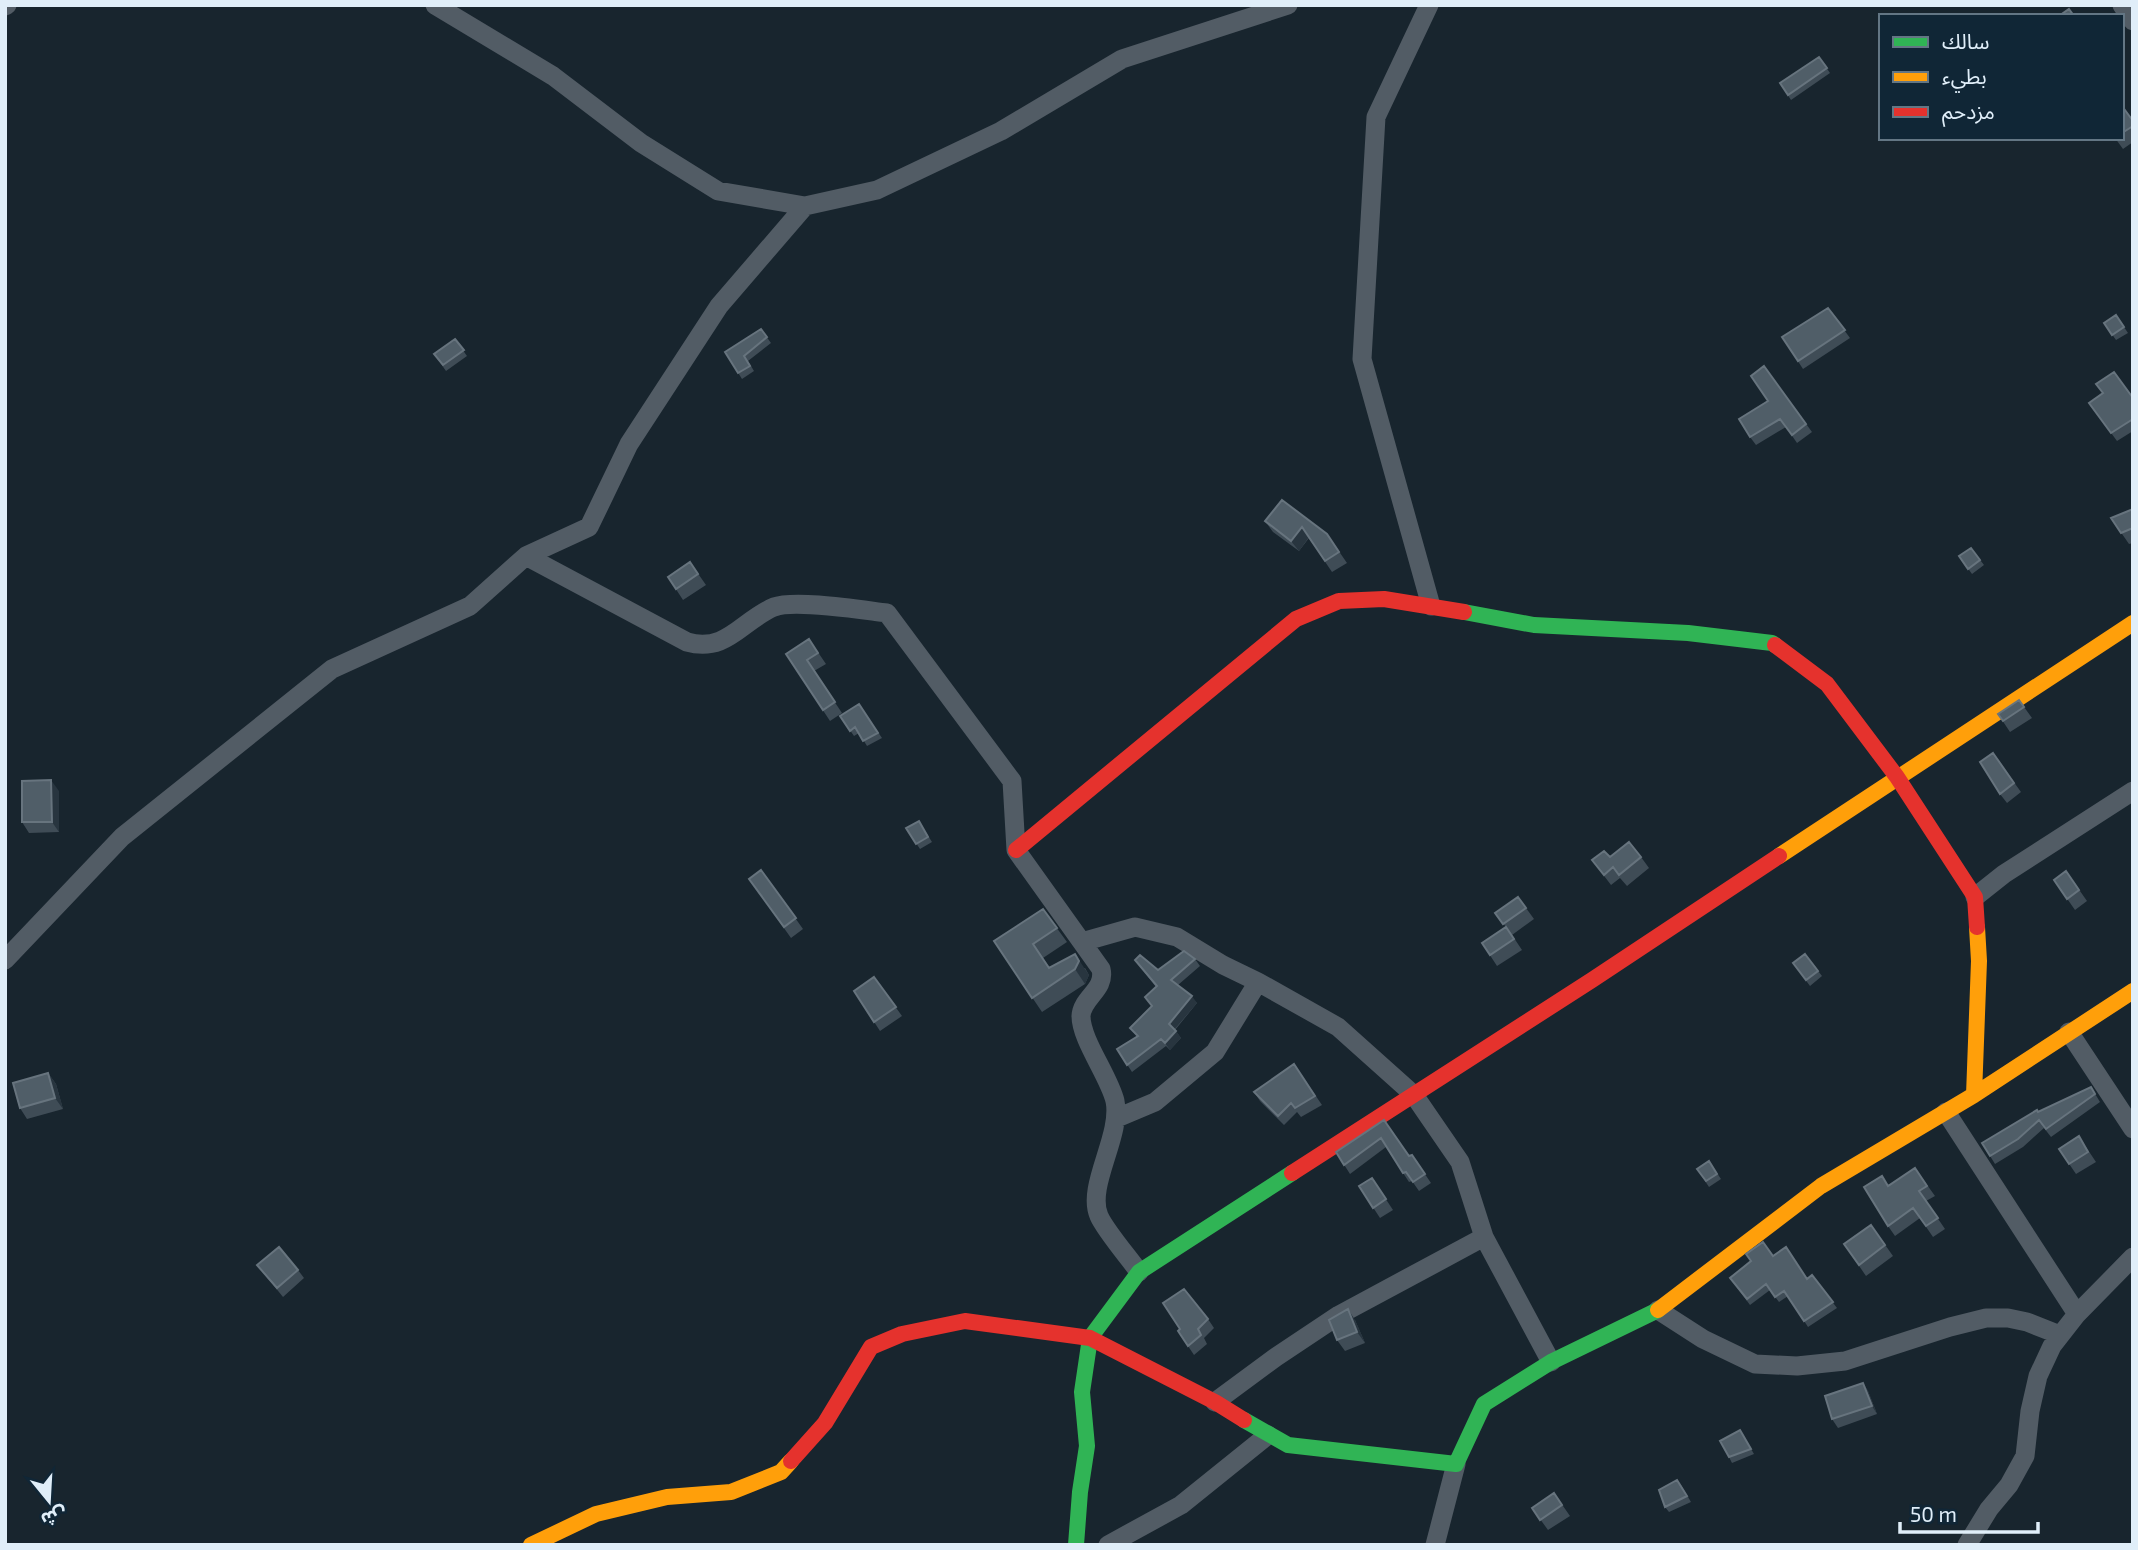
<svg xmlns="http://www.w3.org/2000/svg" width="2138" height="1550" font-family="'Exo 2','Noto Sans Arabic',sans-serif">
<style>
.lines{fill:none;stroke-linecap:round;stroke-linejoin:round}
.street{stroke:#525c65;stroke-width:19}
.fast{stroke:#30b455;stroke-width:16}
.slow{stroke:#ff9f0a;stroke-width:16}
.jam{stroke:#e5322d;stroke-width:16}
.wall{fill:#3f4c56}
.shaded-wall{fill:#28353f}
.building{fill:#505e68;stroke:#67747e;stroke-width:2}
</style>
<rect width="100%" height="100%" fill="#18252e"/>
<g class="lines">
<path class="street" d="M435,5L553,76L641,143L718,191L805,206L877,190L1001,131L1122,59L1288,5
M1429,5L1376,117L1362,359L1431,606
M2122,5L2133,21
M5,6L7,5
M526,556L687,642C727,653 741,621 774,607C795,599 862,610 887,613L1012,781L1016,850L1101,969C1106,990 1082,997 1081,1016C1081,1040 1109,1076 1115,1101C1122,1136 1086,1186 1099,1216C1105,1230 1129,1258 1139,1272
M1975,897L2004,874L2133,791
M1082,942L1135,927L1177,937L1223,965L1258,982L1338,1027L1414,1095L1460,1162L1484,1237L1551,1362
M5,960L122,837L332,669L470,606L526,556L589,527L629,444L719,306L805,206
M2069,1032L2133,1129
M1946,1112L2077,1314
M1117,1118L1155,1102L1215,1052L1258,982
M1658,1310L1703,1339L1755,1364L1797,1366L1845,1361L1950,1327L1986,1318H2008L2027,1322L2060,1335
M1215,1402L1276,1357L1339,1315L1484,1237
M1108,1545L1181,1505L1268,1435
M1435,1545L1456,1464
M1967,1545L1989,1509L2009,1485L2025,1456L2030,1411L2038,1376L2052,1346L2077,1314L2133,1257"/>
<path class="fast" d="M1464,612L1534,625L1688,633L1772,643L1775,645
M1244,1420L1288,1445L1456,1464L1484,1404L1551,1362L1658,1310
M1076,1545L1080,1492L1087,1446L1082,1392L1090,1338L1139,1272L1292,1173"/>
<path class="slow" d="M1779,856L2133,623
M1974,1095L1979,961L1977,927
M1658,1310L1821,1186L1974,1095L2133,991
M531,1545L596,1514L667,1497L731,1492L781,1472L791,1461"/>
<path class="jam" d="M1775,645L1827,684L1897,777L1975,897L1977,927
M1016,850L1296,619L1339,601L1384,599L1464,612
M1292,1173L1592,980L1779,856
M791,1461L825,1423L871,1347L902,1334L965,1321L1090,1338L1215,1402L1244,1420"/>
</g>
<path class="wall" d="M1819,57L1830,73L1791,100L1780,83Z
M2122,106L2133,121V142L2123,149L2115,138H2122Z
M1828,308L1850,338L1803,369L1782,337Z
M2116,315L2128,333L2116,340L2104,323Z
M761,329L771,343L748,361L754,371L742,379L725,352Z
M455,339L467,356L446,371L434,354Z
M1764,366L1812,432L1797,443L1786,427L1756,445L1750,437L1768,401Z
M2133,398V431L2117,441L2089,403Z
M2133,509V543L2129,544L2111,518Z
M1265,521L1327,534L1347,563L1332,572L1309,538L1299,551L1273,532Z
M1971,548L1984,565L1972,574L1959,556Z
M690,562L706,585L683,600L668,577Z
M809,639L826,664L814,671L842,713L830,721L786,654Z
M2019,700L2032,718L2010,732L1998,714Z
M859,704L882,738L867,746L859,733L854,736L840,716Z
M1993,753L2021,792L2007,803L2000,794Z
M59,791V832L29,833L22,822Z
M922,826L932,842L920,849L906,828Z
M1610,857H1641L1649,868L1627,886L1620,878L1611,885L1592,860Z
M761,870L803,929L791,938L749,879Z
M2066,871L2087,901L2075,910L2054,880Z
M1518,897L1534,919L1512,935L1522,950L1497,966L1482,943L1506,927L1495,913Z
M1043,909L1067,942L1043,958L1050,968H1085L1089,975L1085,984L1042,1012L994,941Z
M1805,954L1822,976L1810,986L1793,963Z
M1195,959L1200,966L1178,985L1197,1003L1175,1030L1181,1038L1170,1050L1166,1046L1132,1072L1117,1049L1137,1037L1130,1028L1152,1006L1145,997L1156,987L1135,960L1158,970Z
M874,977L902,1016L880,1031L854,991Z
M1294,1064L1322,1105L1301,1117L1297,1112L1284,1125L1260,1101L1254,1092Z
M48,1073L56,1084L63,1109L27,1119L20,1108Z
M2091,1087L2100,1102L2051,1137L2044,1128L2023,1147L1995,1164L1982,1143L2038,1112Z
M1384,1120L1409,1156L1412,1155L1431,1183L1419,1191L1412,1181L1409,1182L1386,1147L1350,1174L1336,1152Z
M2086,1147L2096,1162L2076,1174L2059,1149Z
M1709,1161L1721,1179L1709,1187L1697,1169Z
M1915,1168L1935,1196L1926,1201L1945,1229L1933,1237L1920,1218L1895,1236L1888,1226L1889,1186Z
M1372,1178L1393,1210L1380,1218L1359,1186Z
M1871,1225L1893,1256L1866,1276L1844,1244Z
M257,1265L298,1270L304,1278L283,1297Z
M1812,1275L1837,1308L1808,1327L1788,1296L1779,1302L1770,1290L1750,1305L1730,1278L1807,1279Z
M1208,1319L1214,1328L1204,1338L1207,1344L1194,1355L1178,1331Z
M1355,1320L1365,1343L1345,1351L1337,1340Z
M1863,1383L1868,1391L1877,1414L1838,1428L1832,1419Z
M1740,1430L1754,1454L1732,1463L1729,1457Z
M1681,1485L1691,1502L1669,1512L1665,1507Z
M1554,1493L1570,1516L1548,1530L1532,1508Z"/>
<path class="shaded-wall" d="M1302,527L1309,537L1299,551L1291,541Z
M51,780L59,791V832L52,822Z
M1075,954L1089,975L1085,984L1075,969Z
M1192,996L1197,1003L1173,1031L1169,1024Z
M1176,1031L1181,1038L1170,1050L1165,1043Z
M48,1073L56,1084L63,1109L55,1098Z
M1348,1309L1355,1320L1365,1343L1357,1332Z
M1863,1383L1868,1391L1877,1414L1872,1406Z"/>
<path class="building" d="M2069,9L2074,16H2059Z
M1819,57L1827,68L1788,95L1780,83Z
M2122,106L2133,121V126L2122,133Z
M1828,308L1845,330L1798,361L1782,337Z
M2116,315L2124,327L2112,335L2104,323Z
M761,329L767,337L744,356L750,366L738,373L725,352Z
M455,339L464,350L443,365L434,354Z
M1764,366L1806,424L1792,435L1780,419L1750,437L1739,419L1768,401L1751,376Z
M2114,372L2133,398V419L2111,433L2089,403L2103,393L2096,384Z
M1282,500L1327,534L1339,552L1325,561L1302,527L1291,541L1265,521Z
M2133,509V528L2121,533L2111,518Z
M1971,548L1980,560L1968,569L1959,556Z
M690,562L698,574L676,589L668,577Z
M809,639L818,653L807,660L835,702L823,710L786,654Z
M2019,700L2024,707L2003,721L1998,714Z
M859,704L878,733L863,741L855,727L850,731L840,716Z
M1993,753L2014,783L2000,794L1980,762Z
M51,780L52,822H22V781Z
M919,821L928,837L916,844L906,828Z
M1629,842L1641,857L1619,875L1613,867L1604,875L1592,860L1604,851L1610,857Z
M761,870L796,918L784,927L749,879Z
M2066,871L2079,890L2067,899L2054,880Z
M1518,897L1526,908L1503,924L1495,913Z
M1043,909L1057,928L1033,944L1049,968L1075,954L1079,961L1075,969L1032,998L994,941Z
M1506,927L1514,939L1490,955L1482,943Z
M1184,951L1195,959L1171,980L1192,996L1169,1024L1176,1031L1165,1043L1161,1039L1127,1065L1117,1049L1138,1036L1130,1028L1152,1006L1145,997L1157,986L1135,960L1140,955L1158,970Z
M1805,954L1818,971L1806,980L1793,963Z
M874,977L896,1007L874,1022L854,991Z
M1294,1064L1315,1096L1295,1108L1291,1103L1278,1116L1254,1092Z
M48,1073L55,1098L20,1108L13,1083Z
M2091,1087L2095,1094L2046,1129L2039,1120L2018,1139L1990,1156L1982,1143L2037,1110L2038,1112Z
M1384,1120L1409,1156L1412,1155L1425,1174L1413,1182L1406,1172L1403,1173L1381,1138L1344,1165L1336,1152Z
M2079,1136L2088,1152L2069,1164L2059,1149Z
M1709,1161L1717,1174L1706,1181L1697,1169Z
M1915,1168L1927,1186L1919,1191L1938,1218L1926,1226L1913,1208L1888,1226L1864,1187L1882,1176L1888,1186Z
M1372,1178L1386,1199L1373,1208L1359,1186Z
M1871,1225L1885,1245L1859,1265L1844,1244Z
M1763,1242L1773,1256L1786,1247L1807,1279L1812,1275L1833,1302L1804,1321L1784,1291L1775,1297L1766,1284L1747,1299L1730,1278L1751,1261L1746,1254Z
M279,1247L298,1270L277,1288L257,1265Z
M1184,1289L1208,1319L1198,1329L1201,1335L1188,1346L1178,1331L1180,1329L1163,1303Z
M1348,1309L1357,1332L1337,1340L1329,1320Z
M1863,1383L1872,1406L1832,1419L1825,1396Z
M1740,1430L1751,1449L1729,1457L1720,1441Z
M1677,1480L1687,1496L1665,1507L1659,1490Z
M1554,1493L1562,1505L1540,1520L1532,1508Z"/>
<rect width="2138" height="1550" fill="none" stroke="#e0eef9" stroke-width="14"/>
<rect x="1879" y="14" width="245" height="126" fill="#102636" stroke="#637684" stroke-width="2"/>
<rect x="1893" y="37" width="35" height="10" fill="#30b455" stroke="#637684" stroke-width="2"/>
<text x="1942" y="49" font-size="21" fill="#e0eef9">سالك</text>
<rect x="1893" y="72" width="35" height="10" fill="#ff9f0a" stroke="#637684" stroke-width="2"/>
<text x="1942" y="84" font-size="21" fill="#e0eef9">بطيء</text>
<rect x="1893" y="107" width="35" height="10" fill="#e5322d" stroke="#637684" stroke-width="2"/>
<text x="1942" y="119" font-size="21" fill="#e0eef9">مزدحم</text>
<g transform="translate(49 1501) rotate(162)" stroke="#102636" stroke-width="5" paint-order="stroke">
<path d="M0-5L12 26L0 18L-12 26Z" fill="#e0eef9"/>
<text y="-10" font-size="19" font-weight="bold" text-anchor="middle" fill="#e0eef9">ش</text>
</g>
<path d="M1900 1522v10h138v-10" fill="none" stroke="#e0eef9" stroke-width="3.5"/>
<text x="1910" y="1522" font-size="21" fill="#e0eef9" stroke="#102636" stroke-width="5" paint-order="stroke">50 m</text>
</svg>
